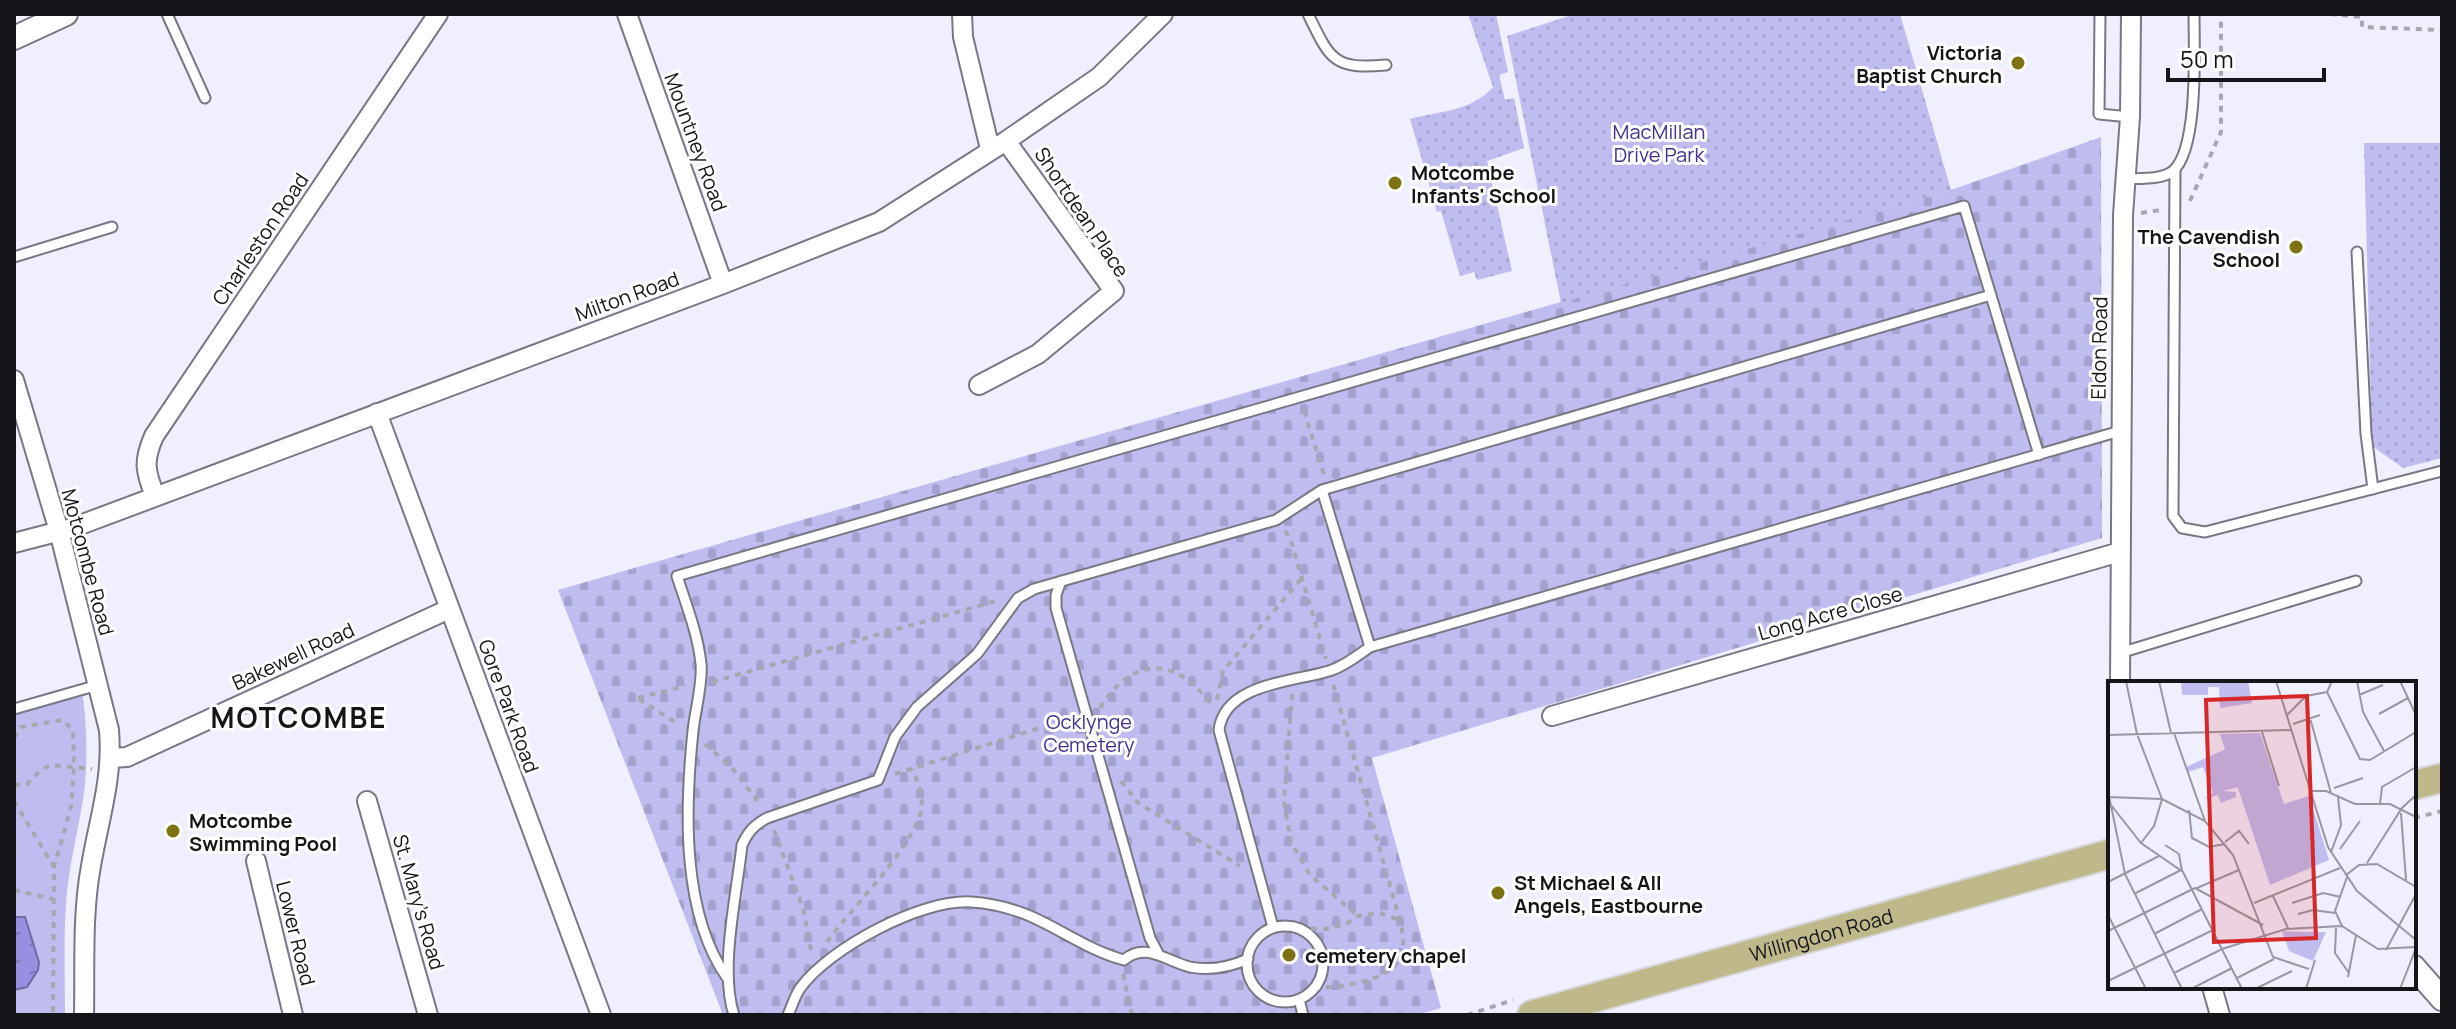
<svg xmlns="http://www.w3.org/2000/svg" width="2456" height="1029" font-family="Manrope,sans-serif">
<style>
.cemetery{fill:url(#cemetery-stones)}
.park{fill:url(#park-dots)}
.garden{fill:#bfbcf0}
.water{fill:url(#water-ripples);stroke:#706aa4;stroke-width:2}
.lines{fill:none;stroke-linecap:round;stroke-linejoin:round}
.service-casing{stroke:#787885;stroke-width:13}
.minor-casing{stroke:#787885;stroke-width:22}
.tertiary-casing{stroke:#787885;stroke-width:26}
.primary-casing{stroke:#d5d5d6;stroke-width:32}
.path{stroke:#a7a7b2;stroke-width:4;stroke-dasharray:6 6;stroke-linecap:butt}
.service{stroke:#fff;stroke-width:9}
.minor{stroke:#fff;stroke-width:18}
.tertiary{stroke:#fff;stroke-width:22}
.primary{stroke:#beb88b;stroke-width:28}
.poi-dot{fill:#7d7212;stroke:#fefefe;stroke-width:3}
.labels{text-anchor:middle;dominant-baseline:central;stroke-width:6;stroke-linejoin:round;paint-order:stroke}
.poi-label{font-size:20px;font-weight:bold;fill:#141419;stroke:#fefefe;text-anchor:start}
.park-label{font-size:20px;fill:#44308e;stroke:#fefefe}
.street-label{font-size:20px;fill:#141419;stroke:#fefefe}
.district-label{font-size:28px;font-weight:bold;letter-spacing:2px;fill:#141419;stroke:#fefefe}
.inset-road{fill:none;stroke:#9897a2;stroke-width:2}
.view{fill:#d62828;fill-opacity:0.15;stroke:#d62828;stroke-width:4}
.inset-edge{fill:none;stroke:#141419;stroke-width:4}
</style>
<defs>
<pattern id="cemetery-stones" width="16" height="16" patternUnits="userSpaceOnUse" patternTransform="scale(2)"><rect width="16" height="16" fill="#bfbcf0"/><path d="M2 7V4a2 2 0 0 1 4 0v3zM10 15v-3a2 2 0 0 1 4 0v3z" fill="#a3a1cd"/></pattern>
<pattern id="park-dots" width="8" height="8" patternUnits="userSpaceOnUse" patternTransform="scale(2)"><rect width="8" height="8" fill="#bfbcf0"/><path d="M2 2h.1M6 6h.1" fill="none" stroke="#a3a1cd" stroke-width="1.8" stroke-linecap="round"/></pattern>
<pattern id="water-ripples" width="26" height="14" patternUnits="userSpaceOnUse" patternTransform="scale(2)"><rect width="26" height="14" fill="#978fe0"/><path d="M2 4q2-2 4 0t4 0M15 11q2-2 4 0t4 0" fill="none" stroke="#7a74b5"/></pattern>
</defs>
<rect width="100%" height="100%" fill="#f0effe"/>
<path class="cemetery" d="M2101,137L2102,538L1372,758L1441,1008L1416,1015H723L558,590L1951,190Z"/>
<path class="park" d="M1468,14H1496L1508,72L1499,75L1505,100L1514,98L1524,148L1487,161L1512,271L1477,280L1474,272L1460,276L1441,211L1437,212L1410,119C1438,111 1471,112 1493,87Z
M1575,14H1900L1951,190L1561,303L1507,36Z
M2364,143H2442V458L2403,468L2372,446Z"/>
<path class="garden" d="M83,696C87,730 88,766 83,800C78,831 70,861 67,892C63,932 65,974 65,1015H14V714Z"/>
<path class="water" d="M14,917H25L39,962L38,970L27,987L14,990Z"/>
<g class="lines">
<defs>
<path id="service" d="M167,14L205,98
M1308,14C1330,59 1333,70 1386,65
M2100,14L2099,114L2130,117
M2175,169L2173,516L2182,528L2205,532L2442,471
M2125,179C2139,178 2162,180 2173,171C2199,148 2194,48 2194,14
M2357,252L2366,434L2373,489
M14,257L112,227
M1322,490L1370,647
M1061,581L1056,595V608L1150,938L1158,953
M2120,653L2356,581
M14,709L98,685
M1247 964a38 38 0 1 1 76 0a38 38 0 1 1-76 0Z
M1273,927L1219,730C1225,682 1297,682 1332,670C1346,665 1358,655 1370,647L2120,431
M728,979C681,914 685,808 693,731C695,711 703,683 701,664C698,634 686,604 677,576L1964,206L2039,455
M1299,999L1303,1015
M734,1015C719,970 737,893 742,845C748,832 754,825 767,818L878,780L895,737L917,707L977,654L1018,598L1034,589L1276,520L1322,490L1991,295
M788,1015C792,1006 795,995 801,987C830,948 921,899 971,902C990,903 1013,909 1030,916C1062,930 1090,951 1124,960C1145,941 1168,962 1190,967C1210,971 1230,967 1248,959"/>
<path id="minor" d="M627,14L723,284
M962,14L963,37L990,149
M14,380L59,531L109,730C113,780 99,818 91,866C82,914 85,966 84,1015
M979,385L1038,354L1114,291L1006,141
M377,413L601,1015
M155,496C145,471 143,461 154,436L438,14
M14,543L72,528L723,284L879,222L1006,141L1099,77L1163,14
M2120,683L2123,215L2130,117L2131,14
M1552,716L2120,552
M111,758L127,757L449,609
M367,801L428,1015
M256,861L293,1015
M2212,987L2220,1015"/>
<path id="tertiary" d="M14,38L66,14
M2414,967L2442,999"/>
<g id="primary">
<path d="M2414,785L2442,778"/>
<path id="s1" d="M1532,1015L2110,854"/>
</g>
</defs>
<use href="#service" class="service-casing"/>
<use href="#minor" class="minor-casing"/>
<use href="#tertiary" class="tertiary-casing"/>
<use href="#primary" class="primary-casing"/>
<path class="path" d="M2330,14L2362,17V27L2442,30
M2190,201L2221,132V14
M2141,213L2160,210
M1304,411L1324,475
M1285,531L1290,538L1326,659
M712,682L996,601
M1292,694L1284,802L1291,842L1310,875L1358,916
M638,698L685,686
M639,699L678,724
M1217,700L1223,671L1302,578
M1100,708C1132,656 1177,655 1212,706
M14,738L21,727L63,720L73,731L74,767L71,807L54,867L53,1015
M705,744L732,768L761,805
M895,774L1074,717
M1121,781L1138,803L1240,866
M14,785L27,784L42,769L51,765L92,769
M14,801L54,867
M2414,818L2442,811
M774,830L803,908L812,955
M14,890L53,899
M1299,928L1325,929L1346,924L1358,916L1379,913L1400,920
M827,942C851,909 913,847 921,811C924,796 917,782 913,769
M1123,974L1132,1015
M1314,988C1341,987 1400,982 1403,948C1404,941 1402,934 1402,928L1333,683
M1467,1015L1513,1000"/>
<use href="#service" class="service"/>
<use href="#minor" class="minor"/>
<use href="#tertiary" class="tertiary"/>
<use href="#primary" class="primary"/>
</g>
<g class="poi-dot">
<circle cx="2018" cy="63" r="8"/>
<circle cx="1395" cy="183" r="8"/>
<circle cx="2296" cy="247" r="8"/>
<circle cx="173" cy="831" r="8"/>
<circle cx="1498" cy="893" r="8"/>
<circle cx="1289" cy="955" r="8"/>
</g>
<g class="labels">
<g class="poi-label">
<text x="2002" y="52" text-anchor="end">Victoria<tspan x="2002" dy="23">Baptist Church</tspan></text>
<text x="1411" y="172">Motcombe<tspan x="1411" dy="23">Infants' School</tspan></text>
<text x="2280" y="236" text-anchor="end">The Cavendish<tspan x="2280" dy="23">School</tspan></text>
<text x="189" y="820">Motcombe<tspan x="189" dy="23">Swimming Pool</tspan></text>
<text x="1514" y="882">St Michael &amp; All<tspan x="1514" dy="23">Angels, Eastbourne</tspan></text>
<text x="1305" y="955">cemetery chapel</text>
</g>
<g class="park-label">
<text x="1659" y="131">MacMillan<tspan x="1659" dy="23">Drive Park</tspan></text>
<text x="1089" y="721">Ocklynge<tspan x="1089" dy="23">Cemetery</tspan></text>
</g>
<g class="street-label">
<text transform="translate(696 142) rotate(70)">Mountney Road</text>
<text transform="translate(1082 212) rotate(56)">Shortdean Place</text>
<text transform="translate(260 239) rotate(-56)">Charleston Road</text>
<text transform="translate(627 296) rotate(-20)">Milton Road</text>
<text transform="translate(2099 348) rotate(-89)">Eldon Road</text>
<text transform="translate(88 562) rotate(75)">Motcombe Road</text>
<text transform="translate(1830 613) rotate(-16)">Long Acre Close</text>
<text transform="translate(293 656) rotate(-25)">Bakewell Road</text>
<text transform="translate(509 706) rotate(70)">Gore Park Road</text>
<text transform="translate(419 902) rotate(74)">St. Mary's Road</text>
<text transform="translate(296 933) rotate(76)">Lower Road</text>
<text stroke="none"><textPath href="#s1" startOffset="300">Willingdon Road</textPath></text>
</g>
<g class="district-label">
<text x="299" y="717">MOTCOMBE</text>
</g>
</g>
<g transform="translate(2108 681)">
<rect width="308" height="308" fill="#f0effe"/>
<path d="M152,52L176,123L201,115L221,179L162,204L112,53Z" fill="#bfbcf0"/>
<path d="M73,0H140L144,22L112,27L111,6H100V14H74ZM118,68L131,106L115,110L128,111V116L113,122L110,114L96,118L105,112L95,86L80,91L78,86Z" fill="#bfbcf0"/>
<path d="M174,250L194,251H218L205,280L181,270Z" fill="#bfbcf0"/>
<path class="inset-road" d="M18,0L29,53L54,118L46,145L33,162M51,0L63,52M168,0L220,166L249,210L308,259M249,0L255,31L276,70M292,0L308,34M219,11L252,78L262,79L308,51M251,14L275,4M271,33L300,17M179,34L198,15L219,11L224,0M202,37L223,112M185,43L212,34M154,51L171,105M66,52L97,140M0,54L183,49M226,107L255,97M0,110L17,193L74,308M202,110H218L247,123H282L308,136M0,116L54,118L97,140L125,174L165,276L201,288M272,123L274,106L308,86M3,124L33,162L75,191L134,308M81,129L84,157L101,166L117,163M293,132L298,199M117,161L131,150L141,163M57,164L71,173L74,190M232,168L252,140M223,171L233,144L230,116M259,182L294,127L308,114M238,194L251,184L269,183L308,206M239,196L227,230L234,245L270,268L308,266M0,201L51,175M89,207L131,189M26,213L73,189M165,215L180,247M146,222L232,187M184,222L215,212L233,216M190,233L205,229L227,232M0,234L38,308M228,247L227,272L241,292M0,250L87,207L155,244M46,253L94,228M278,269L308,213M66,292L114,268L178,248L234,245M240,296L248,254M129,297L166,278M0,300L105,249M83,308L124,287M147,308L184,290M198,308L207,279M292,308L308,267"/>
<path class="view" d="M199,15L208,257L106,261L98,19Z"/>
<rect width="308" height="308" class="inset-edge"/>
</g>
<rect width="2456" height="1029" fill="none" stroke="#141419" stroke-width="32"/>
<path d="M2168 68v12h156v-12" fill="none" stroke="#141419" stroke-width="4"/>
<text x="2180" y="68" font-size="24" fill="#141419" stroke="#fefefe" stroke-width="6" paint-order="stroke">50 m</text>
</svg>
